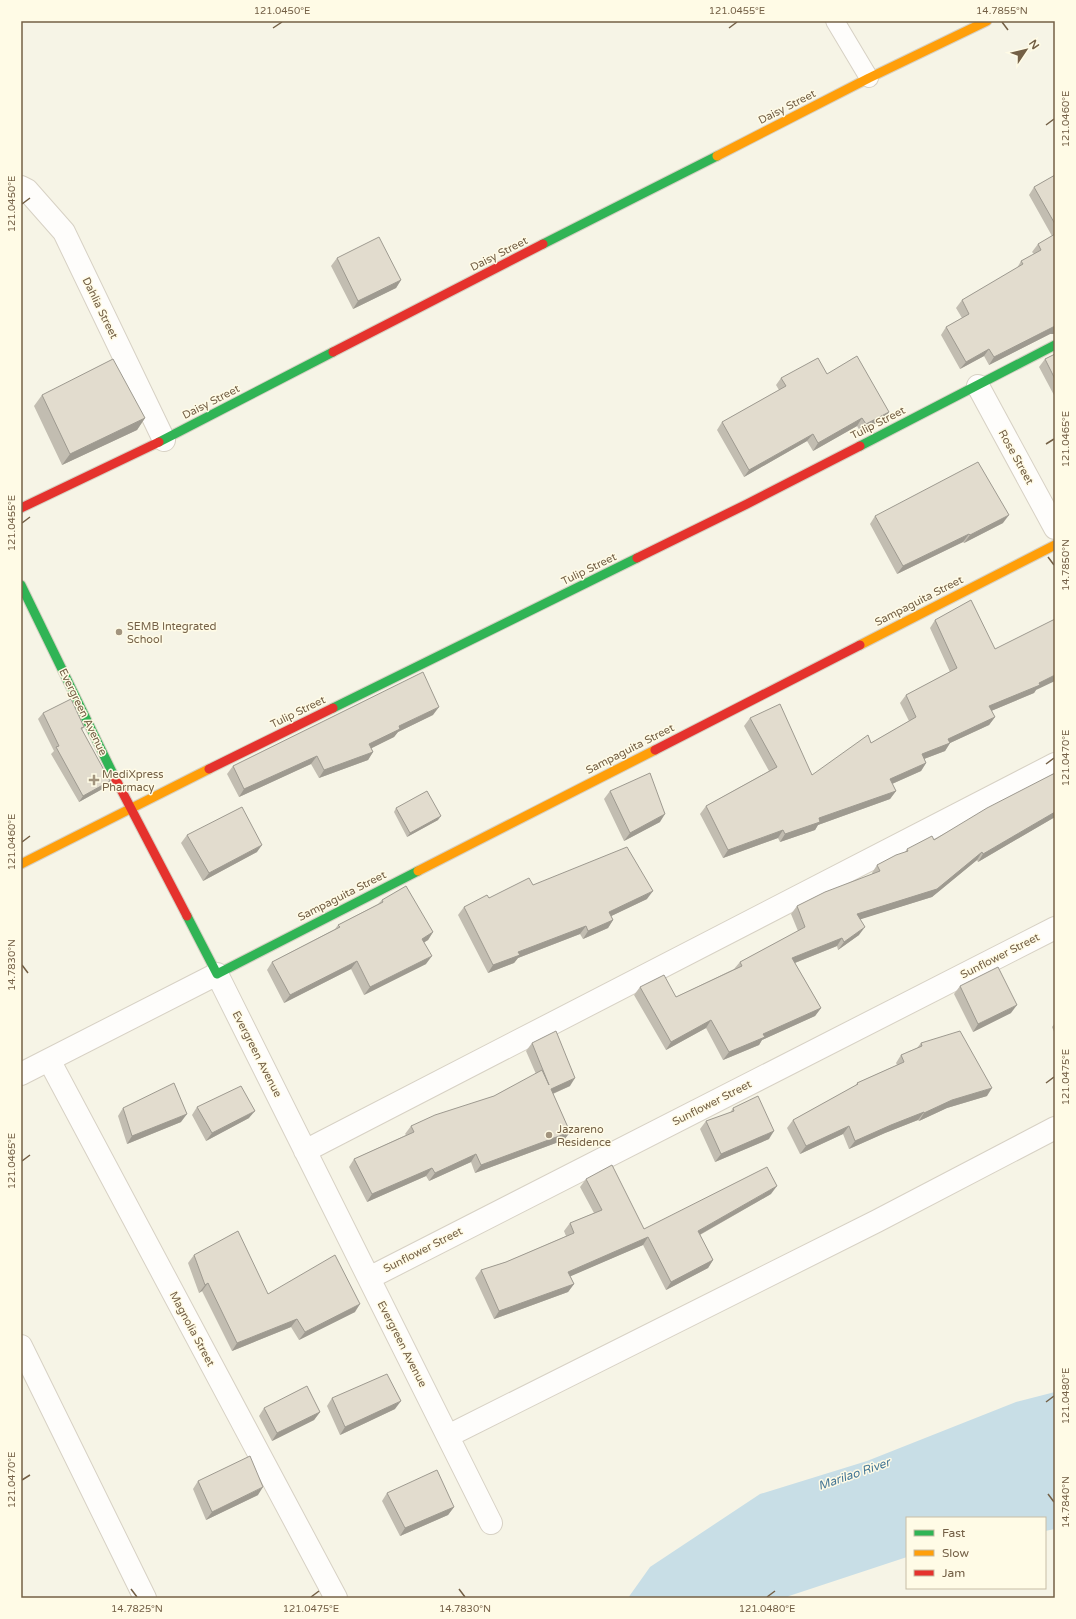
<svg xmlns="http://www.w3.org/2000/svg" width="1076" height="1619" font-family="'Varela Round',sans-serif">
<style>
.water{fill:#c8dee6}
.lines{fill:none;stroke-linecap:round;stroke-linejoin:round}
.lane-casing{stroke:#d7d1c4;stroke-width:20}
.street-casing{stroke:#d7d1c4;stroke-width:24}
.fast-casing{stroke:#d6d0c3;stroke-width:11}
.slow-casing{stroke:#d6d0c3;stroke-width:11}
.jam-casing{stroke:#d6d0c3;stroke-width:11}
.lane{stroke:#fefdfb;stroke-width:18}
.street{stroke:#fefdfb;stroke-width:22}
.fast{stroke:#30b455;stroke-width:9}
.slow{stroke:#ff9f0a;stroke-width:9}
.jam{stroke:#e5322d;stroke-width:9}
.wall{fill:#c2bdb1}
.shaded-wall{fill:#9e9a90}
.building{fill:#e2dcce;stroke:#9e9a90}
.ticks{fill:none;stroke:#746046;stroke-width:1.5}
.poi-dot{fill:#a2947e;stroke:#fffbe6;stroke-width:1.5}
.labels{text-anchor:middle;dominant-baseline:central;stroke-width:3;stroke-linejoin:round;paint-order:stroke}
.street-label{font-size:11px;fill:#746046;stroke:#fffbe6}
.poi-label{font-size:11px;fill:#746046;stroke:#fffbe6;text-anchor:start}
.water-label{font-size:12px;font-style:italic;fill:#457796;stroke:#fffbe6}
.neatline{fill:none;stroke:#746046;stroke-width:1.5}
.ticks-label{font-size:10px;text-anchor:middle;fill:#746046}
</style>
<rect width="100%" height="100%" fill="#f6f4e6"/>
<path class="water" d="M1055,1392V1529L1045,1531V1518H907V1557L789,1596L787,1598H628L650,1567L760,1494L867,1461L1016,1402Z"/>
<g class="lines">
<defs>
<path id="lane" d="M835,21L869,78"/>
<path id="street" d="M21,187L27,190L64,232L164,440
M978,386L1055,528
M49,1060L336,1598
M21,1074L217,974L491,1523
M305,1151L1055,764
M369,1278L1055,928
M21,1346L145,1598
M448,1436L877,1221L1055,1128"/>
<path id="fast" d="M543,244L717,156
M159,442L333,352
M860,446L1055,345
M21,585L114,776
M333,708L637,558
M187,916L217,974L418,871"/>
<path id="slow" d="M717,156L869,78L987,21
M860,645L1055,545
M21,864L209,769
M418,871L655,750"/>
<path id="jam" d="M333,352L543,244
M21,508L159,442
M637,558L747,504L860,446
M655,750L860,645
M209,769L333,708
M114,776L187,916"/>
</defs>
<use href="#lane" class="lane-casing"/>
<use href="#street" class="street-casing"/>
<use href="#fast" class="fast-casing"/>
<use href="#slow" class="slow-casing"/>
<use href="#jam" class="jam-casing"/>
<use href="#lane" class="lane"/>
<use href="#street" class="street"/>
<use href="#fast" class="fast"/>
<use href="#slow" class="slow"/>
<use href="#jam" class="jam"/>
</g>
<path class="wall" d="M1055,175V334H1050L989,365L984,356L960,369L941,335L946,327L962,318L956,308L962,300L1017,268L1021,261L1034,254L1032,252L1038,244L1052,236L1029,195L1034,187Z
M337,258L401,280L396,288L353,309L331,266Z
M1055,354V397L1039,367L1045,359Z
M827,374L889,412L884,419L860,431L857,426L813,451L807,441L744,477L717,430L722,422L779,390L776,385L781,378Z
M42,395L145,418L137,430L62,465L34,406Z
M875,516L1003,523L964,543L963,542L897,574L870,524Z
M935,620L995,649L1036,690L1034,693L991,711L995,717L989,725L950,743L945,751L924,759L926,763L921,771L892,784L896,791L890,799L818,825L815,830L780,842L778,838L723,858L700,814L706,806L769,771L744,726L750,718L812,775L871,743L909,721L900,703L906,695L950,672L930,628Z
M43,713L84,727L82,730L110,781L106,787L79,802L51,754L54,751L38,719Z
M433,715L398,732L394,737L371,748L373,752L368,760L319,778L311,764L239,797L227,774L233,766Z
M1055,773V817L978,862L977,860L932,897L860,919L859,935L838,950L837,946L795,963L821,1008L815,1016L762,1040L759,1045L723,1060L706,1028L666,1050L634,995L640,987L676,997L734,969L740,962L798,931L791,914L797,906L872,874V873L877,865L905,852L907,849L934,840Z
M610,791L660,822L624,841L604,799Z
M396,808L438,820L407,837L394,812Z
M187,835L257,852L203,881L181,843Z
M533,885L647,899L611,916L613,920L608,928L583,939L580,934L518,958L514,963L488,973L458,915L464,907L489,898Z
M382,900L433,932L428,940L424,942L426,964L364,995L351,969L284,1003L267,970L272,962L335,929L338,925L378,904Z
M960,986L1011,1013L973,1032L954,994Z
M1055,1023V1034L1052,1027Z
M532,1043L570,1086L553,1094L570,1132L564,1140L475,1173L471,1162L429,1181L426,1176L367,1202L349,1167L354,1159L406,1135L405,1134L411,1126L494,1096L536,1074L526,1051Z
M921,1043L987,1096L947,1108L919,1121L918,1120L885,1133L849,1149L843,1134L800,1154L787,1128L793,1120L855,1086L857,1083L897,1065L896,1063L901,1055L917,1048Z
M197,1107L249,1118L206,1141L192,1115Z
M123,1108L181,1122L127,1144L118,1116Z
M733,1108L769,1139L715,1162L700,1129L706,1121L730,1113Z
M586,1179L644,1229L771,1194L700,1235L713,1260L708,1268L666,1290L643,1245L570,1276L574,1284L568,1292L494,1319L475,1278L481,1270L506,1262L566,1236L564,1231L570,1223L594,1213L580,1187Z
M194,1255L268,1294L355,1312L299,1340L291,1327L232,1351L202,1291L199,1293L188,1263Z
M332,1398L395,1409L340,1435L327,1406Z
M264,1408L320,1412L314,1420L272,1441L259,1416Z
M198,1481L258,1495L206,1520L193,1489Z
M387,1493L454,1507L448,1515L400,1536L382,1501Z"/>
<path class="shaded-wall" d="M401,280L396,288L353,309L358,301Z
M1055,326V334H1050L989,365L994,357Z
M989,349L984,356L960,369L966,362Z
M889,412L884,419L860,431L866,424Z
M145,418L137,430L62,465L70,454Z
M862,418L857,426L813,451L818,443Z
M813,434L807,441L744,477L749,470Z
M1009,515L1003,523L964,543L970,535Z
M969,534L963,542L897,574L903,566Z
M1055,675V681L1036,690L1034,693L984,714L989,706Z
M439,707L433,715L398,732L394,737L364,752L369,744L399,726Z
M995,717L989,725L950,743L945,751L916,762L922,754L948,739Z
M373,752L368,760L319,778L324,770Z
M317,756L311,764L239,797L244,789Z
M926,763L921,771L885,787L890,779Z
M110,781L106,787L79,802L83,796Z
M896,791L890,799L818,825L815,830L780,842L785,834L819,818Z
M1055,812V817L978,862L983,854Z
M665,814L660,822L624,841L630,833Z
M441,816L438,820L407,837L410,833Z
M783,830L778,838L723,858L728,850Z
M262,845L257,852L203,881L209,873Z
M982,852L977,860L932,897L852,922L857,914Z
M653,891L647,899L603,920L609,912Z
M613,920L608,928L583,939L588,931Z
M586,926L580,934L518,958L514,963L488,973L493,965L518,952Z
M865,927L859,935L838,950L844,942Z
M433,932L428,940L417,947L422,939Z
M842,938L837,946L787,966L792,958Z
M432,956L426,964L364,995L370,987Z
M357,961L351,969L284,1003L290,995Z
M1017,1005L1011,1013L973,1032L978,1024Z
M821,1008L815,1016L762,1040L759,1045L723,1060L729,1052L763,1034Z
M711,1020L706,1028L666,1050L671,1042Z
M575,1078L570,1086L545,1097L551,1089Z
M992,1088L987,1096L947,1108L919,1121L924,1113L952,1100Z
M255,1111L249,1118L206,1141L212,1133Z
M924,1112L918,1120L885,1133L849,1149L855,1141L891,1125Z
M187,1114L181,1122L127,1144L132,1136Z
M849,1126L843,1134L800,1154L806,1146Z
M774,1131L769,1139L715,1162L721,1154Z
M570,1132L564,1140L475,1173L481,1165Z
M476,1154L471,1162L429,1181L435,1173Z
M432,1168L426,1176L367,1202L372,1194Z
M777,1186L771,1194L692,1239L698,1231Z
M648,1237L643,1245L562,1280L568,1272Z
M713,1260L708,1268L666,1290L671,1282Z
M208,1283L202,1291L199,1293L205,1285Z
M574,1284L568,1292L494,1319L499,1311Z
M360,1304L355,1312L299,1340L305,1332Z
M297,1319L291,1327L232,1351L237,1343Z
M401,1401L395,1409L340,1435L345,1427Z
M320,1412L314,1420L272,1441L277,1433Z
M263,1487L258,1495L206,1520L212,1512Z
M454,1507L448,1515L400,1536L405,1528Z"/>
<path class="building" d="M1055,175V224L1034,187Z
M1055,234V326L994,357L989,349L966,362L946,327L969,314L962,300L1023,264L1021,261L1041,250L1038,244Z
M379,237L401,280L358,301L337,258Z
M1055,354V379L1045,359Z
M857,356L889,412L866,424L862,418L818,443L813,434L749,470L722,422L786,386L781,378L818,358L827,374Z
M113,359L145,418L70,454L42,395Z
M978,462L1009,515L970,535L969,534L903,566L875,516Z
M971,600L995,649L1055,619V675L1039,683L1040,685L989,706L995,717L948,739L950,743L922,754L926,763L890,779L896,791L819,818L820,822L785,834L783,830L728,850L706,806L777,767L750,718L780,704L812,775L868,735L871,743L916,717L906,695L957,668L935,620Z
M423,672L439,707L399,726L400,729L369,744L373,752L324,770L317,756L244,789L233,766Z
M71,699L84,727L81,728L110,781L83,796L56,747L59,746L43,713Z
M650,773L665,814L630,833L610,791Z
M1055,773V812L983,854L982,852L937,889L857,914L865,927L844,942L842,938L792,958L821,1008L763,1034L765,1037L729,1052L711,1020L671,1042L640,987L664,975L676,997L742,966L740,962L805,927L797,906L825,892L880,871L877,865L896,855L908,851L907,849L932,836L934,840L987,808Z
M427,791L441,816L410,833L396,808Z
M242,807L262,845L209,873L187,835Z
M627,847L653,891L609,912L613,920L588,931L586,926L518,952L520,955L493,965L464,907L487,895L489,898L529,878L533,885Z
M406,886L433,932L422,939L432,956L370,987L357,961L290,995L272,962L340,927L338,925L383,902L382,900Z
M998,967L1017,1005L978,1024L960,986Z
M556,1031L575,1078L551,1089L570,1132L481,1165L476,1154L435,1173L432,1168L372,1194L354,1159L414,1132L411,1126L435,1115L494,1096L542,1070L549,1085L532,1043Z
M960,1031L992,1088L952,1100L924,1113V1112L891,1125L855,1141L849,1126L806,1146L793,1120L858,1084L857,1083L904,1062L901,1055L922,1046L921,1043Z
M174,1083L187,1114L132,1136L123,1108Z
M241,1086L255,1111L212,1133L197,1107Z
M758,1096L774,1131L721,1154L706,1121L734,1111L733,1108Z
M612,1165L644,1229L767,1167L777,1186L698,1231L713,1260L671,1282L648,1237L568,1272L574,1284L499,1311L481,1270L506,1262L574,1233L570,1223L602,1210L586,1179Z
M238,1231L268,1294L335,1255L360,1304L305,1332L297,1319L237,1343L208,1283L205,1285L194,1255Z
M387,1374L401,1401L345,1427L332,1398Z
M307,1386L320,1412L277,1433L264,1408Z
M250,1456L263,1487L212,1512L198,1481Z
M437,1470L454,1507L405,1528L387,1493Z"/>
<path class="ticks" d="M1002,22L1008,30M273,28L282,22M729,28L737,22M1046,125L1054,119M22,204L30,198M1046,444L1054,439M22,523L30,517M1048,557L1054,565M1046,764L1054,758M22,842L30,836M22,965L28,973M1046,1083L1054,1077M22,1161L30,1155M1046,1402L1054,1396M22,1480L30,1475M1048,1494L1054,1502M131,1589L137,1597M459,1589L465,1597M311,1597L319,1591M767,1597L775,1591"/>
<g class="poi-dot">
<circle cx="119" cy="632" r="4"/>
<path d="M92 774h4v4h4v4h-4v4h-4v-4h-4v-4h4z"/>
<circle cx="549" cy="1135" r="4"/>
</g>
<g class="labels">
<g class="street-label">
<text transform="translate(787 107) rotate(-27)">Daisy Street</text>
<text transform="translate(499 254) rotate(-27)">Daisy Street</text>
<text transform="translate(100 308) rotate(64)">Dahlia Street</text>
<text transform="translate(211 402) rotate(-27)">Daisy Street</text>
<text transform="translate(878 423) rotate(-27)">Tulip Street</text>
<text transform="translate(1016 457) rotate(61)">Rose Street</text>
<text transform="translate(589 569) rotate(-26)">Tulip Street</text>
<text transform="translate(919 601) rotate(-27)">Sampaguita Street</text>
<text transform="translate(83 712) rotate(64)">Evergreen Avenue</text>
<text transform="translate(298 712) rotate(-26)">Tulip Street</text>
<text transform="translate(630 749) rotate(-27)">Sampaguita Street</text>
<text transform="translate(342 896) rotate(-27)">Sampaguita Street</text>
<text transform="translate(1000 956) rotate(-27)">Sunflower Street</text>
<text transform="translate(257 1054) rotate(63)">Evergreen Avenue</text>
<text transform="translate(712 1103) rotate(-27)">Sunflower Street</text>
<text transform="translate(423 1250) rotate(-27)">Sunflower Street</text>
<text transform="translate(192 1329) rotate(62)">Magnolia Street</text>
<text transform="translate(402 1344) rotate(63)">Evergreen Avenue</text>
</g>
<g class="poi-label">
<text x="127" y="626">SEMB Integrated<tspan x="127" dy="13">School</tspan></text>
<text x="102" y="774">MediXpress<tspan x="102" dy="13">Pharmacy</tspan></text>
<text x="557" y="1129">Jazareno<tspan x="557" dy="13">Residence</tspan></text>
</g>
<g class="water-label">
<text transform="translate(854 1474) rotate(-19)">Marilao River</text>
</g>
</g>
<rect width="1076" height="1619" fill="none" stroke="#fffbe6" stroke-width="44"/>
<rect x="906" y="1517" width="140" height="72" fill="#fffbe6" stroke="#c7bda6"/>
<rect x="914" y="1530" width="20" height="6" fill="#30b455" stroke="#c7bda6"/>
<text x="942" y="1537" font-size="12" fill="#746046">Fast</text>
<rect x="914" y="1550" width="20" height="6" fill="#ff9f0a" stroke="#c7bda6"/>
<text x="942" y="1557" font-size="12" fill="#746046">Slow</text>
<rect x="914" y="1570" width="20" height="6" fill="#e5322d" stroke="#c7bda6"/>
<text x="942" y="1577" font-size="12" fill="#746046">Jam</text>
<g transform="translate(1026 50) rotate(55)" stroke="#fffbe6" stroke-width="3" paint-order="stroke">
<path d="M0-3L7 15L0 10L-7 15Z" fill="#746046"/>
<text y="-6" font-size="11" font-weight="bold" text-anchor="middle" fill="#746046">N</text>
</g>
<rect x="22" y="22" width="1032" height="1575" class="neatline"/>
<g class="ticks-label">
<text x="282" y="14">121.0450°E</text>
<text x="737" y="14">121.0455°E</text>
<text x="1002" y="14">14.7855°N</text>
<text transform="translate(1065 119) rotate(-90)" y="4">121.0460°E</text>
<text transform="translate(11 204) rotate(-90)" y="4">121.0450°E</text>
<text transform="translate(1065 439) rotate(-90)" y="4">121.0465°E</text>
<text transform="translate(11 523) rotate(-90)" y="4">121.0455°E</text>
<text transform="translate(1065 565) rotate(-90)" y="4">14.7850°N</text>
<text transform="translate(1065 758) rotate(-90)" y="4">121.0470°E</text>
<text transform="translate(11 842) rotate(-90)" y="4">121.0460°E</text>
<text transform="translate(11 965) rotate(-90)" y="4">14.7830°N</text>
<text transform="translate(1065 1077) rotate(-90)" y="4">121.0475°E</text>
<text transform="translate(11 1161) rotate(-90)" y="4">121.0465°E</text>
<text transform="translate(1065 1396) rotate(-90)" y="4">121.0480°E</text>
<text transform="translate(11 1480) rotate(-90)" y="4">121.0470°E</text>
<text transform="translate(1065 1502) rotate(-90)" y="4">14.7840°N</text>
<text x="137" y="1612">14.7825°N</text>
<text x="311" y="1612">121.0475°E</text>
<text x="465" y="1612">14.7830°N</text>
<text x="767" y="1612">121.0480°E</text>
</g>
</svg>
